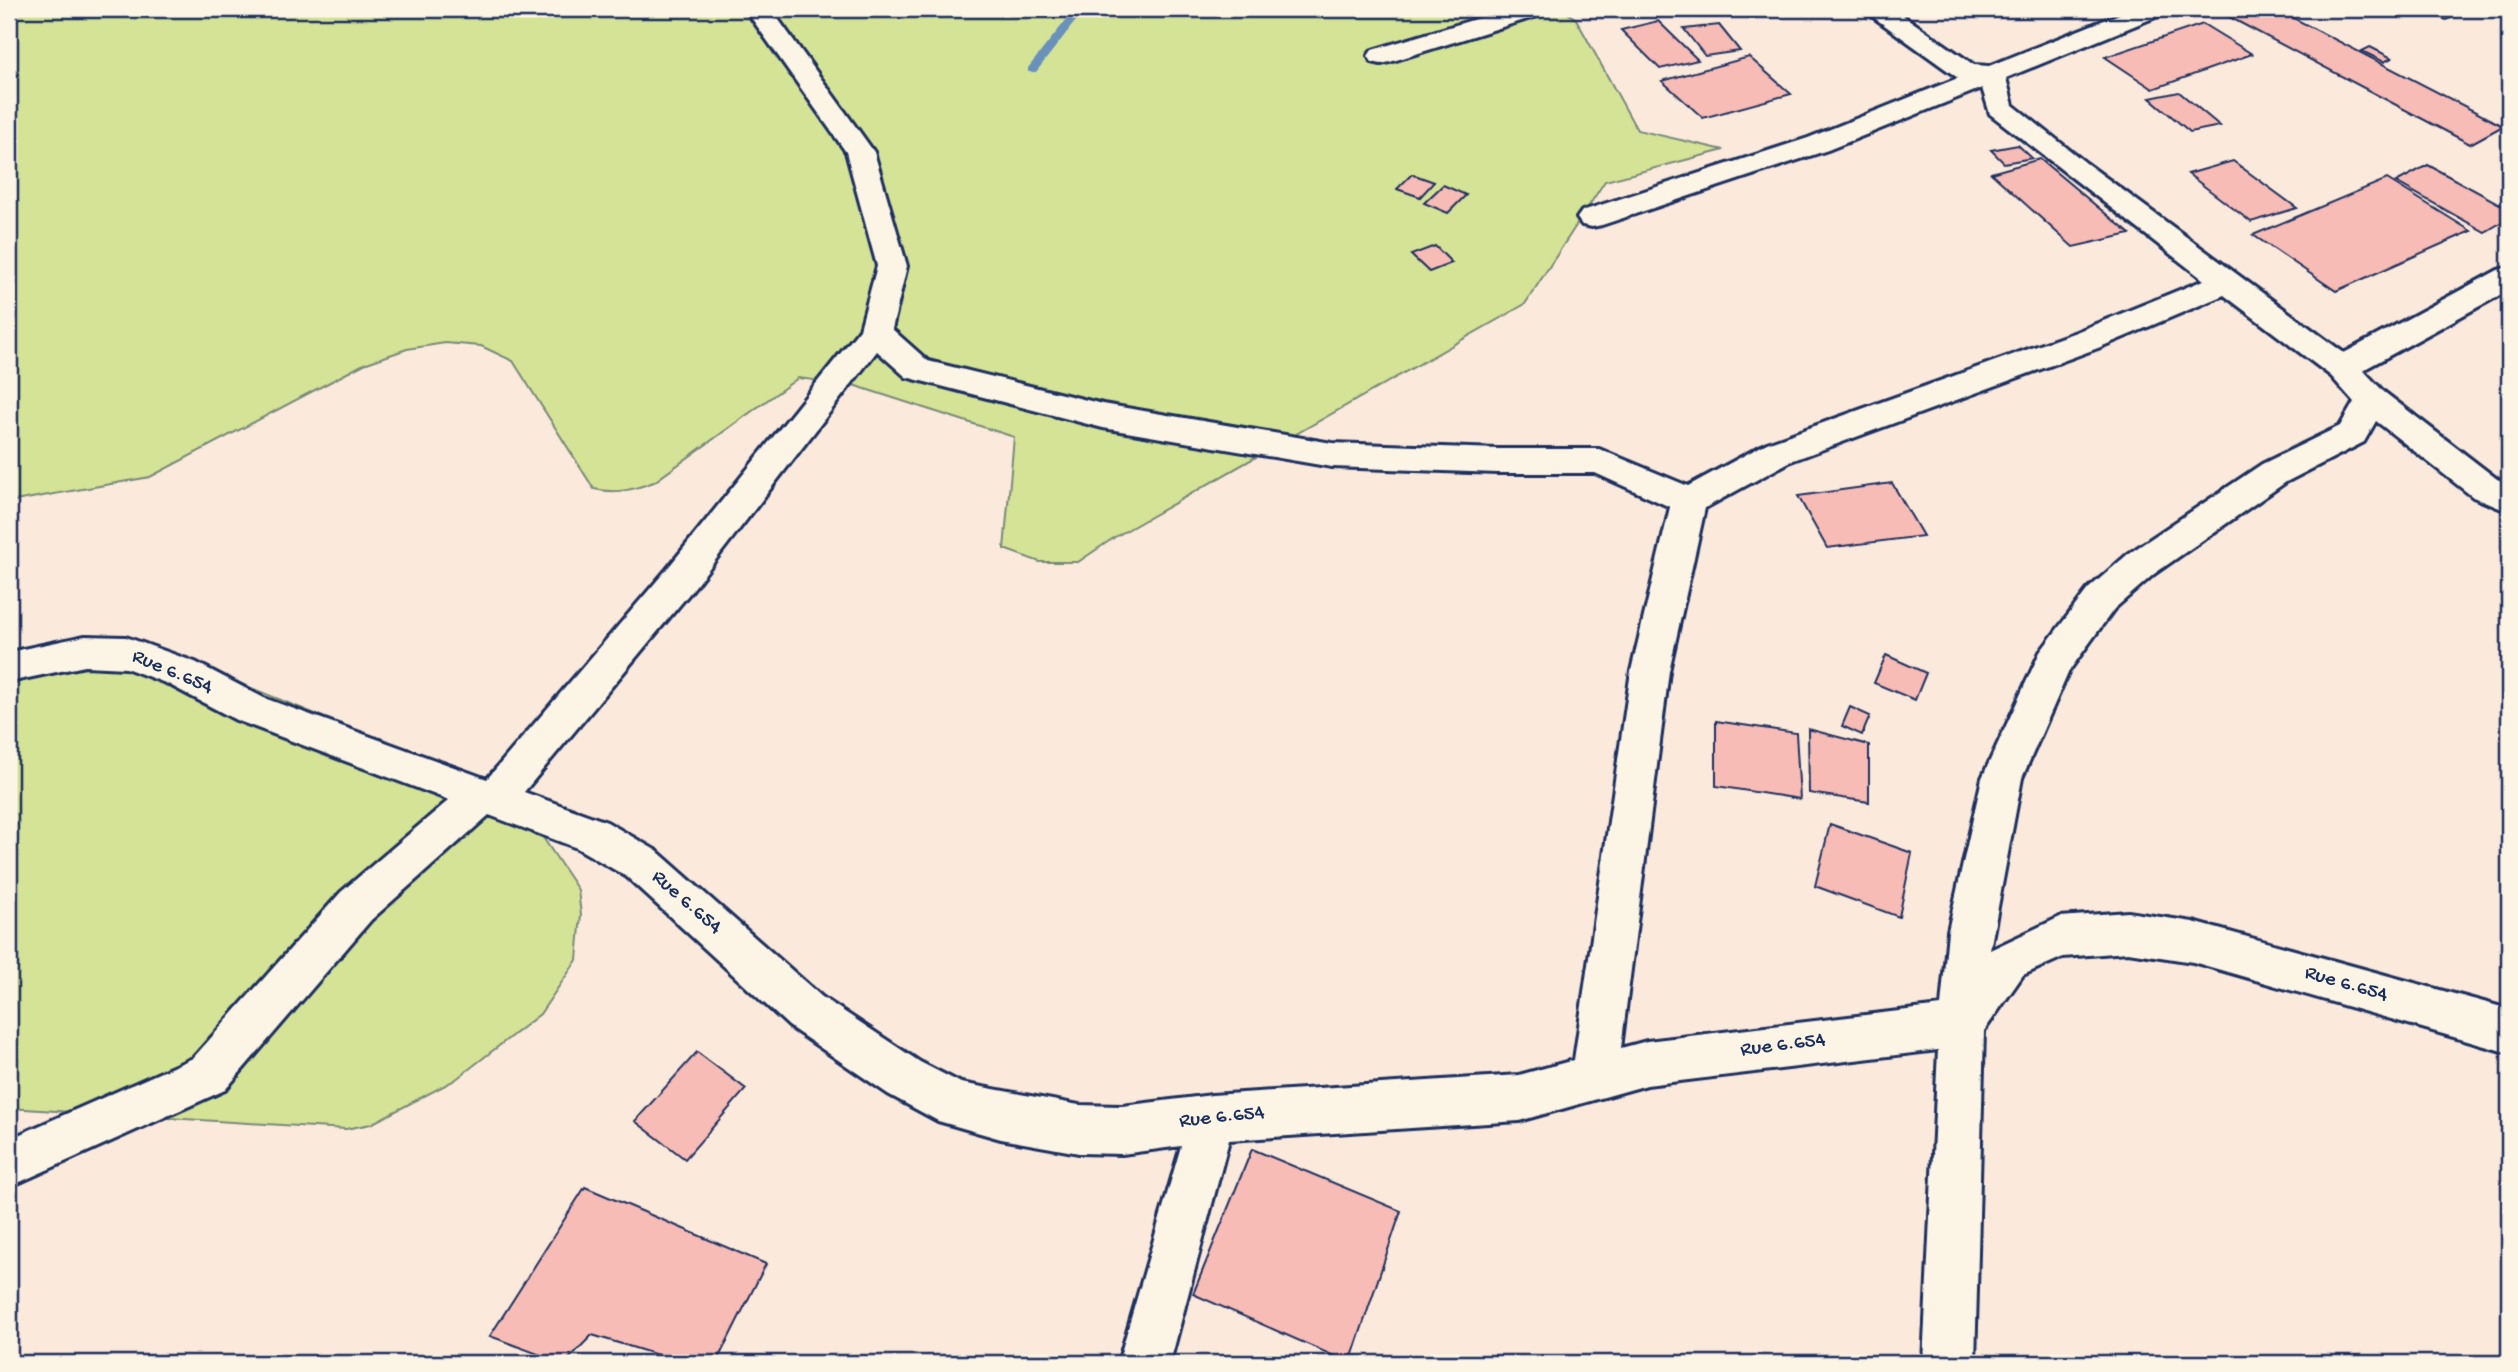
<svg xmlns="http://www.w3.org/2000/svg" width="2518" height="1372" font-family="'Gochi Hand',sans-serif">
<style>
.green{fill:#d5e396;stroke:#78897a;stroke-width:2}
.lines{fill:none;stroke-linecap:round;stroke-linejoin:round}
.stream{fill:#6791bb;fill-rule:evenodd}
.building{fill:#f8bcb6;stroke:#1b2f5e;stroke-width:2}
.minor-casing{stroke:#1b2f5e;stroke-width:6}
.minor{fill:#fcf5e5;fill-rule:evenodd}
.labels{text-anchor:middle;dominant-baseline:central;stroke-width:5;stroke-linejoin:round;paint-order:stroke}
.street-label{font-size:21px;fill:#1b2f5e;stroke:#fcf5e5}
</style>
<rect width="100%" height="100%" fill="#fbeadc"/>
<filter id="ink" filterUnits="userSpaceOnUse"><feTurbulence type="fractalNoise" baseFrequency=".0143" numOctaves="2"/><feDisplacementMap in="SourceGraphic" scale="14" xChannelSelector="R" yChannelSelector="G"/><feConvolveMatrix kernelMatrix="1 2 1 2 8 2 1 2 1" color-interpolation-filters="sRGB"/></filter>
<g filter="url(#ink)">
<path class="green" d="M9,9H1562L1576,19L1637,130L1724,150L1605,181L1525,304L1115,537L1078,562H1040L1004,549L1014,437L853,385L798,378L654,482C632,490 617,494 594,489L513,361L481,346L445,343L407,349L364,364L150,477L9,502Z
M93,655L185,661L387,743L538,830L578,890L581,915L577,960L540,1014L455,1080L371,1124L346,1129L9,1108V685Z"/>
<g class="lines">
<path class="stream" d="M1075,9H1085L1036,72H1028V68Z"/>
</g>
<path class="building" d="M2276,9L2503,126L2470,144L2216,10Z
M2424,9H2458L2465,12L2446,20Z
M1658,21L1698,60L1660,69L1621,30Z
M2203,24L2252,54L2153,89L2105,57Z
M1719,25L1740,51L1705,56L1684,29Z
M2370,47L2392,58L2384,62L2362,51Z
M1749,57L1791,94L1703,118L1662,81Z
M2179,92L2220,126L2190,132L2150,98Z
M2018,145L2032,158L2004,163L1991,150Z
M2040,159L2130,234L2073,247L1991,173Z
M2233,161L2297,208L2251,222L2188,174Z
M2428,165L2509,209V218L2485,232L2396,182Z
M1412,174L1434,182L1420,197L1397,189Z
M2387,179L2471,231L2336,291L2253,235Z
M1443,185L1466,195L1448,213L1424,203Z
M1435,246L1452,263L1429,272L1411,255Z
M1892,483L1923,536L1827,548L1798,496Z
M1886,655L1926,673L1915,700L1874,683Z
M1850,707L1870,716L1862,735L1842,726Z
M1716,721L1796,733L1800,799L1716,786Z
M1808,729L1869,745V802L1809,793Z
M1830,824L1912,853L1899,917L1815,886Z
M697,1052L746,1089L685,1159L635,1121Z
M1252,1149L1401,1211L1350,1363L1193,1294Z
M585,1187L766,1264L716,1363H684L592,1335L565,1363H562L490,1336Z"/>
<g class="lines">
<defs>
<path id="minor" d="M745,9H771L874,152L907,266L892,329L928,361L1103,404L1332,443L1498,449H1599L1688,486L1767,443L2076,332L2204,280L1990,114L1982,88L1828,150L1602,225L1592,227L1582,225L1577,218L1582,211L1808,138L1958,78L1869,14L1865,9H1894L1974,65L1989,66L2132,9H2167L2163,14L2006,78L2013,105L2086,163L2344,353L2498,270L2509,267V290L2363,370L2384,392L2497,479L2509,484V512L2473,497L2376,421L2364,442L2286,482L2154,574L2114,609L2069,671L2022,778L1990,950L2060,917L2128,912L2193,922L2509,1009V1053L2193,962L2128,952L2063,957L2023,975L1984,1031L1975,1363H1923L1938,1050L1647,1085L1519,1121L1229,1140L1170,1363H1118L1181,1146L1122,1154L1079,1153L1001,1139L938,1121L888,1094L790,1027L627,877L577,848L489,815L371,920L225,1090L9,1187V1139L193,1058L341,892L449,800L236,720L168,684L126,668L85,666L9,682V652L85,636L126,637L195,662L264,698L487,779L667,569L860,329L877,266L846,152ZM2224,295L2331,376L2354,402L2340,426L2262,464L2128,554L2088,589L2040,652L1982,778L1948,931L1941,1006L1647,1041L1621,1048L1669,671L1705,508L1791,461L2098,348ZM877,351L906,377L1103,428L1332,467L1498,473H1595L1670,507L1631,671L1574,1060L1519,1075L1212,1095L1122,1106L1079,1105L961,1083L920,1062L822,997L657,851L607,822L524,792L693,589Z
M1509,9H1548L1544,14L1390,62L1381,64L1372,62L1368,56L1372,50Z"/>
</defs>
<use href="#minor" class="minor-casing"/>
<use href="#minor" class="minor"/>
</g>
</g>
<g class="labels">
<g class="street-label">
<text transform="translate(172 673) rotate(23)">Rue 6.654</text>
<text transform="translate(686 903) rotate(41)">Rue 6.654</text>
<text transform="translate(2346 985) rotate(16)">Rue 6.654</text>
<text transform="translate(1783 1046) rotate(-7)">Rue 6.654</text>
<text transform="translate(1222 1118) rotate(-6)">Rue 6.654</text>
</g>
</g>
<rect width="2518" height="1372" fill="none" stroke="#fcf5e5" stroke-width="35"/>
<rect x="18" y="18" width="2483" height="1337" fill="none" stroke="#1b2f5e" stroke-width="2.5" filter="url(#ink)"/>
</svg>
